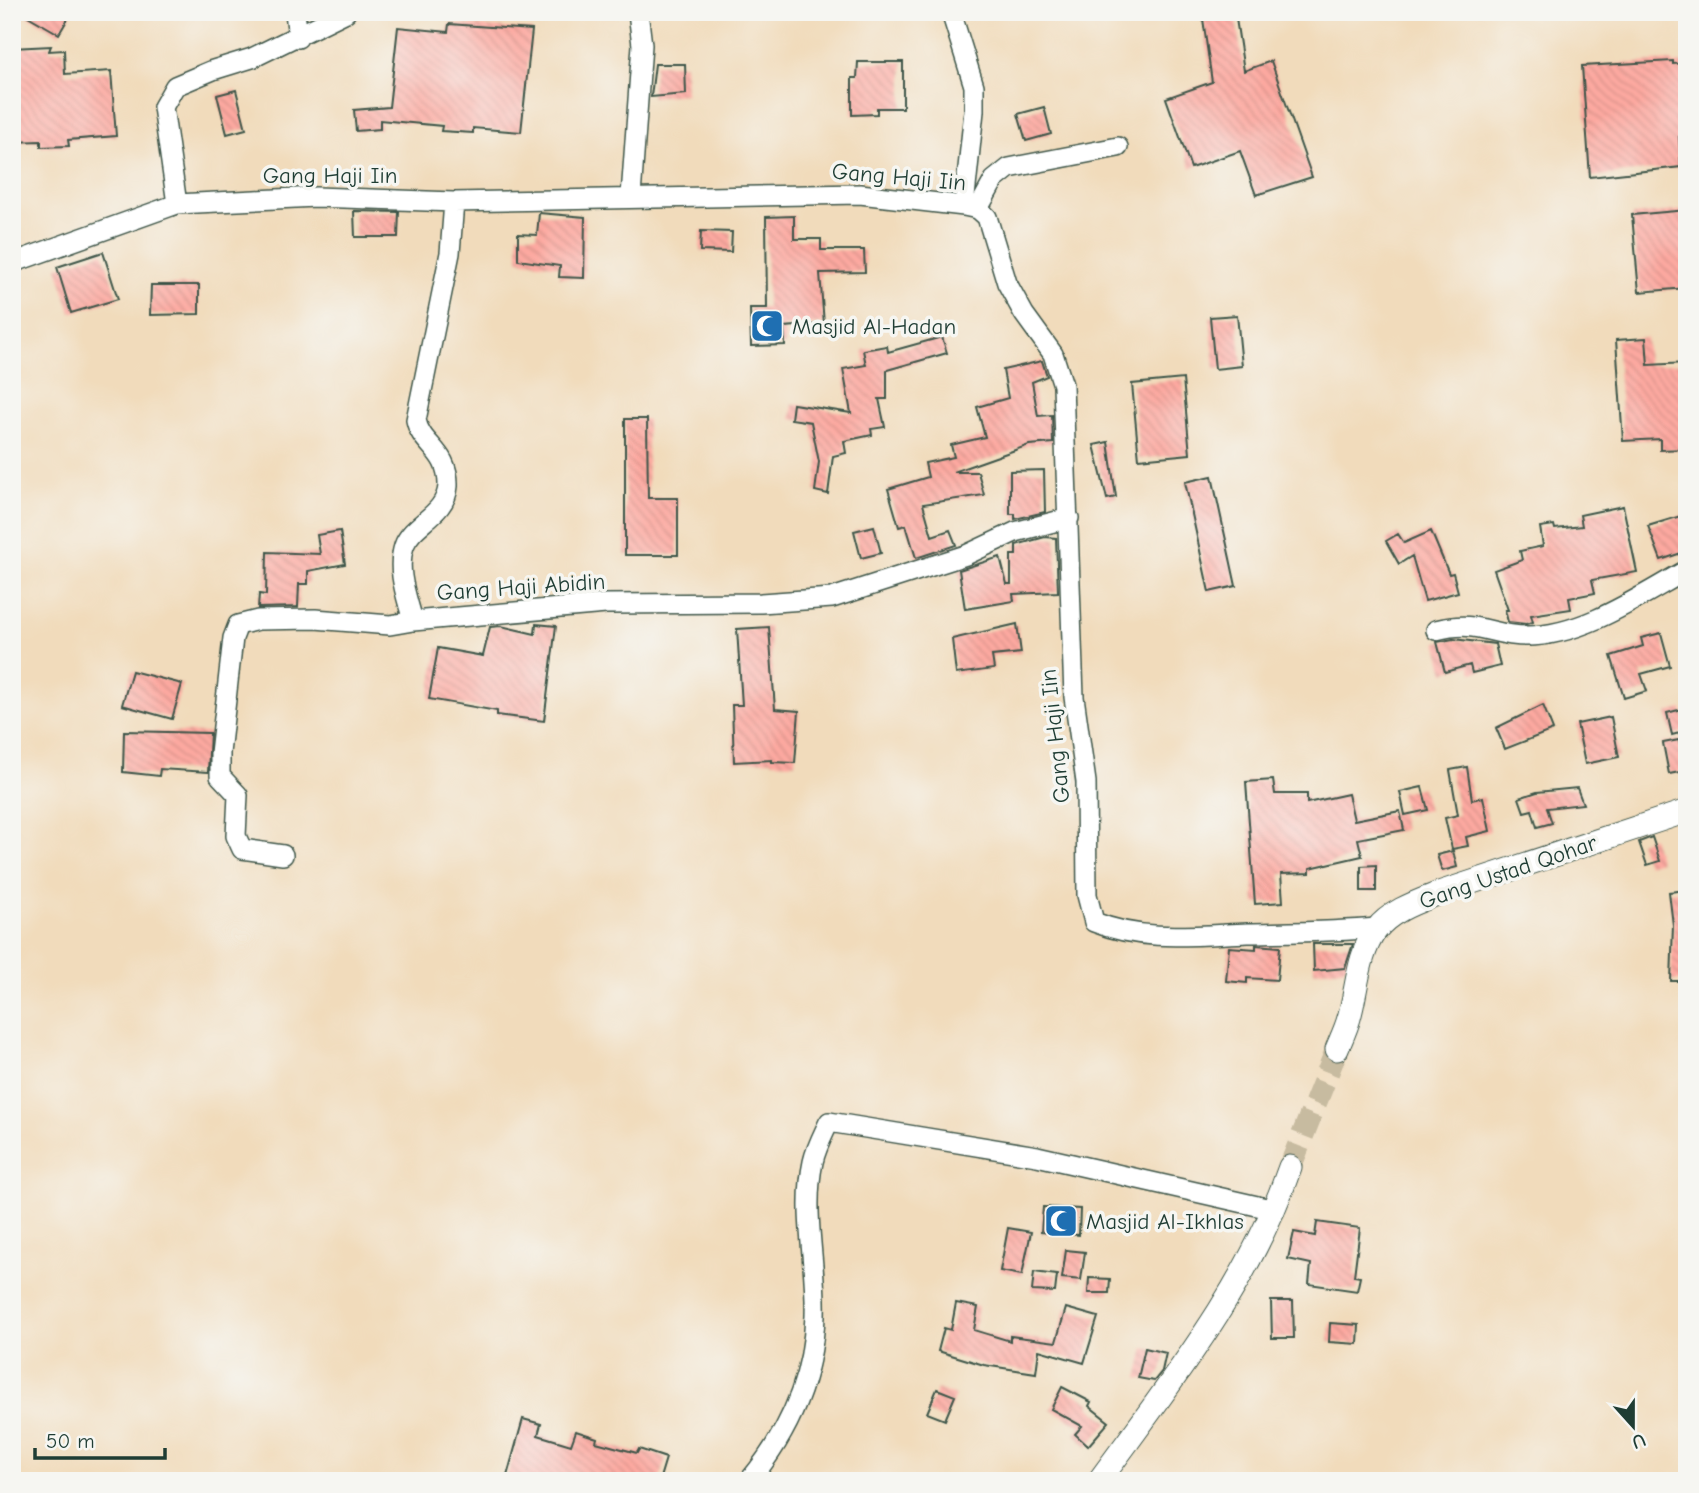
<svg xmlns="http://www.w3.org/2000/svg" width="1699" height="1493" font-family="'Comic Neue',sans-serif">
<style>
.building{fill:url(#building-back-hatch)}
.lines{fill:none;stroke-linecap:round;stroke-linejoin:round}
.tertiary-tunnel{stroke:#c7bba0;stroke-width:23;stroke-dasharray:23 11;stroke-linecap:butt}
.minor-casing{stroke:#3e5548;stroke-width:22}
.tertiary-casing{stroke:#3e5548;stroke-width:25}
.minor{stroke:#fff;stroke-width:19}
.tertiary{stroke:#fff;stroke-width:23}
.labels{text-anchor:middle;dominant-baseline:central;stroke-width:7;stroke-linejoin:round;paint-order:stroke}
.street-label{font-size:23px;fill:#1f3d34;stroke:#f6f6f2}
.poi-label{font-size:23px;fill:#1f3d34;stroke:#f6f6f2;text-anchor:start}
</style>
<defs>
<pattern id="building-back-hatch" width="6" height="6" patternUnits="userSpaceOnUse" patternTransform="scale(1.75)"><rect width="6" height="6" fill="#fda9a0"/><path d="M-1 5l2 2M0 0l6 6M5-1l2 2" fill="none" stroke="#d8928a"/></pattern>
</defs>
<rect width="100%" height="100%" fill="#f6f6f2"/>
<filter id="ink" filterUnits="userSpaceOnUse"><feTurbulence type="fractalNoise" baseFrequency=".0143" numOctaves="2"/><feDisplacementMap in="SourceGraphic" scale="14" xChannelSelector="R" yChannelSelector="G"/><feConvolveMatrix kernelMatrix="1 2 1 2 8 2 1 2 1" color-interpolation-filters="sRGB"/></filter>
<filter id="wash" filterUnits="userSpaceOnUse"><feTurbulence type="fractalNoise" baseFrequency=".00686" numOctaves="4" result="noise"/><feDisplacementMap in="SourceGraphic" scale="28" xChannelSelector="R" yChannelSelector="G"/><feGaussianBlur stdDeviation="1.57" result="paint"/><feColorMatrix in="noise" values="0 0 0 0 0 0 0 0 0 0 0 0 0 0 0 0 0 1.4 0 .05"/><feComposite in="paint" operator="in"/></filter>
<g filter="url(#wash)">
<rect width="100%" height="100%" fill="#f1dbbb"/>
<g id="blocks">
<path class="building" d="M21,12H72L59,34Z
M1202,12H1235L1244,71L1271,61L1312,177L1256,195L1240,151L1191,168L1166,98L1212,82Z
M449,24L532,30L521,132L473,128V133L441,131L442,126L380,120V129L356,131L354,110L389,107L398,27L448,32Z
M51,46L49,51L64,50L65,74L111,71L116,136L68,140L69,146L41,147V141L12,142V48Z
M1673,61V64L1687,63V137H1679L1681,167L1590,177L1582,66Z
M858,62H903V108H877V114L852,115V78H857Z
M655,64H685L686,94L651,97Z
M236,90L246,129L227,134L217,95Z
M1044,107L1051,134L1026,141L1018,114Z
M1687,210V288L1639,292L1632,215Z
M354,211L399,212L398,237H355Z
M539,213L585,217L584,278L559,277L560,266L518,260V234L537,235Z
M794,216V239H821V250H864L865,272L820,273L824,324L784,327L785,345L751,346L750,308H767L766,217Z
M701,231L732,232L731,252L700,251Z
M103,252L118,299L71,313L57,267Z
M151,285H199V314L150,315Z
M1237,315L1242,366L1215,369L1210,317Z
M942,337L947,353L887,370V399H879L885,427L871,429L872,435L844,441L846,453L833,456L828,494L815,491L819,462L811,422L791,419L793,404L851,413L843,369L866,365L863,350L887,346L888,352Z
M1646,338L1648,365L1687,363V449L1660,450V439L1623,441L1616,340Z
M1042,361L1047,376L1032,382L1038,416L1052,415L1053,443L1029,445L953,472H978L984,495L923,504L932,536L950,530L956,545L916,558L906,525L899,527L888,489L928,477L925,463L954,457L951,445L985,437L977,407L1008,398L1003,370Z
M1183,379L1190,454L1139,459L1132,384Z
M625,419H647L648,498H678V555H625Z
M1108,442L1116,497L1107,499L1094,445Z
M1044,470L1045,512L1015,519V514H1010V471Z
M1212,476L1236,586L1209,592L1185,482Z
M1623,506L1637,572L1592,580L1595,593L1569,598L1571,609L1531,615L1533,622L1526,624L1508,622L1505,610H1508L1494,570L1522,560L1520,551L1543,546L1540,527L1554,525L1555,529L1582,526L1580,515Z
M1687,514V551L1661,560L1648,526Z
M874,526L881,553L861,558L854,531Z
M340,531L345,564L308,571V584H299L298,607L258,608L259,594L266,595L267,552L320,554L317,535Z
M1431,531L1449,574L1453,573L1458,592L1425,601L1412,556L1399,564L1386,541L1398,534L1404,543Z
M1045,537L1056,538L1058,592L1013,594L1014,601L965,609L959,570L1000,557L1007,584H1011V555H1016V545Z
M536,624L556,626L544,721L497,715V711L429,699L438,648L483,656L490,627L501,626L535,634Z
M1017,624L1021,653L992,656L994,669L956,674L952,639Z
M769,627L775,709L799,711L795,763L772,762V760L734,762L732,705H742L737,629Z
M1661,633L1670,666L1641,674L1647,691L1624,698L1611,656L1643,646L1641,638Z
M1453,639L1495,644L1500,666L1472,673L1470,665L1445,672L1437,642Z
M132,671L182,684L172,719L122,705Z
M1543,705L1553,730L1505,749L1496,728Z
M1682,709L1687,731L1672,735L1667,713Z
M1611,717L1619,757L1585,764L1577,724Z
M124,731L210,733L208,772L160,769L159,776L123,772Z
M1679,740L1685,771L1669,774L1663,743Z
M1467,767L1472,800L1483,797L1490,831L1466,837L1468,846L1452,849L1445,818L1458,815L1450,770Z
M1273,780L1275,794H1307V803L1348,794L1354,820L1400,811L1404,830L1358,839L1362,856L1310,868V873L1281,874L1283,902L1255,904L1246,782Z
M1422,787L1428,810L1405,815L1400,792Z
M1577,788L1583,804L1547,808L1552,823L1537,827L1532,810L1524,812L1519,798L1537,792Z
M1652,837L1660,861L1647,865L1639,842Z
M1453,851L1457,867L1442,871L1437,855Z
M1376,865V891H1361V866Z
M1687,890V981H1671L1673,925L1669,892Z
M1313,944H1353L1345,968L1314,971Z
M1256,945L1280,947L1277,980L1247,978V983L1226,981L1229,947L1256,949Z
M1043,1207L1080,1209L1079,1235L1041,1232Z
M1317,1222L1360,1228L1354,1276L1360,1277L1357,1291L1309,1284L1311,1264L1288,1259L1294,1232L1315,1236Z
M1008,1228L1031,1232L1022,1275L1000,1271Z
M1066,1250L1085,1252L1081,1280L1062,1278Z
M1034,1272L1057,1275L1055,1292L1032,1291Z
M1089,1278L1110,1279L1109,1293H1088Z
M1271,1301H1293L1294,1338H1272Z
M956,1303L978,1307L974,1330L1010,1341V1336L1056,1342L1066,1308L1098,1317L1084,1363L1039,1350L1036,1373L984,1365L938,1351L944,1328L951,1330Z
M1330,1323L1359,1325L1358,1344L1329,1342Z
M1145,1348L1166,1353L1162,1371L1154,1381L1138,1378Z
M1062,1387L1091,1402L1089,1406L1109,1422L1088,1446L1075,1434L1082,1426L1051,1409Z
M937,1389L955,1396L945,1420L927,1413Z
M523,1419L541,1424L538,1435L571,1445L576,1431L597,1438L596,1442L637,1453L639,1449L666,1458L659,1481H522L507,1476Z"/>
</g>
</g>
<g filter="url(#ink)">
<use href="#blocks" fill-opacity="0" stroke="#3e5548" stroke-width="2"/>
<g class="lines">
<path class="tertiary-tunnel" d="M1290,1167L1337,1049"/>
<defs>
<path id="minor" d="M295,12L298,38
M951,12L974,86V111L964,206
M631,196L642,45L638,12
M454,202L450,253L416,420C421,446 449,450 448,486C446,515 412,523 404,546C396,571 407,597 413,621L606,604L761,603L832,598L966,555L1015,532L1069,518
M177,204L163,107L175,86L213,70L252,58L346,12
M978,209L994,180L1009,168L1118,147
M12,263L177,204L316,197L454,202L860,194L964,206L978,209L987,217L1007,283L1024,314L1053,354L1063,385L1074,697L1086,782L1087,895L1094,922C1143,942 1195,935 1248,933C1291,932 1333,932 1377,928
M1436,630C1480,619 1489,636 1527,636C1583,636 1640,596 1687,570
M283,855L242,849L236,836L238,795L220,776V753L233,638L238,625L258,620L315,619L390,625L413,621
M749,1481C789,1433 813,1379 815,1316C817,1265 802,1213 813,1162C816,1148 823,1135 829,1122L1037,1156L1275,1210"/>
<path id="tertiary" d="M1337,1049C1341,1039 1346,1029 1349,1018C1357,991 1358,953 1376,930C1391,910 1420,901 1442,892L1687,811
M1099,1481C1171,1382 1250,1284 1290,1167"/>
</defs>
<use href="#minor" class="minor-casing"/>
<use href="#tertiary" class="tertiary-casing"/>
<use href="#minor" class="minor"/>
<use href="#tertiary" class="tertiary"/>
</g>
</g>
<defs>
<symbol id="mosque-square" viewBox="-11 -11 22 22"><rect x="-9" y="-9" width="18" height="18" rx="4" fill="#1f6fb2" stroke="#f6f6f2"/><path d="M3.5-4.9A6 6 0 1 0 3.5 4.9A5 5 0 1 1 3.5-4.9Z" fill="#fff"/></symbol>
</defs>
<g fill-rule="evenodd">
<use href="#mosque-square" x="748" y="307" width="38" height="38"/>
<use href="#mosque-square" x="1042" y="1202" width="38" height="38"/>
</g>
<g class="labels">
<g class="street-label">
<text x="330" y="175">Gang Haji Iin</text>
<text transform="translate(899 177) rotate(5)">Gang Haji Iin</text>
<text transform="translate(521 587) rotate(-4)">Gang Haji Abidin</text>
<text transform="translate(1055 736) rotate(-96)">Gang Haji Iin</text>
<text transform="translate(1508 872) rotate(-19)">Gang Ustad Qohar</text>
</g>
<g class="poi-label">
<text x="792" y="326">Masjid Al-Hadan</text>
<text x="1086" y="1221">Masjid Al-Ikhlas</text>
</g>
</g>
<rect width="1699" height="1493" fill="none" stroke="#f6f6f2" stroke-width="42"/>
<g transform="translate(1633 1426) rotate(159)" stroke="#f6f6f2" stroke-width="5" paint-order="stroke">
<path d="M0-5L12 26L0 18L-12 26Z" fill="#1f3d34"/>
<text y="-10" font-size="19" font-weight="bold" text-anchor="middle" fill="#1f3d34">U</text>
</g>
<path d="M35 1448v10h130v-10" fill="none" stroke="#1f3d34" stroke-width="3.5"/>
<text x="46" y="1448" font-size="21" fill="#1f3d34" stroke="#f6f6f2" stroke-width="5" paint-order="stroke">50 m</text>
</svg>
